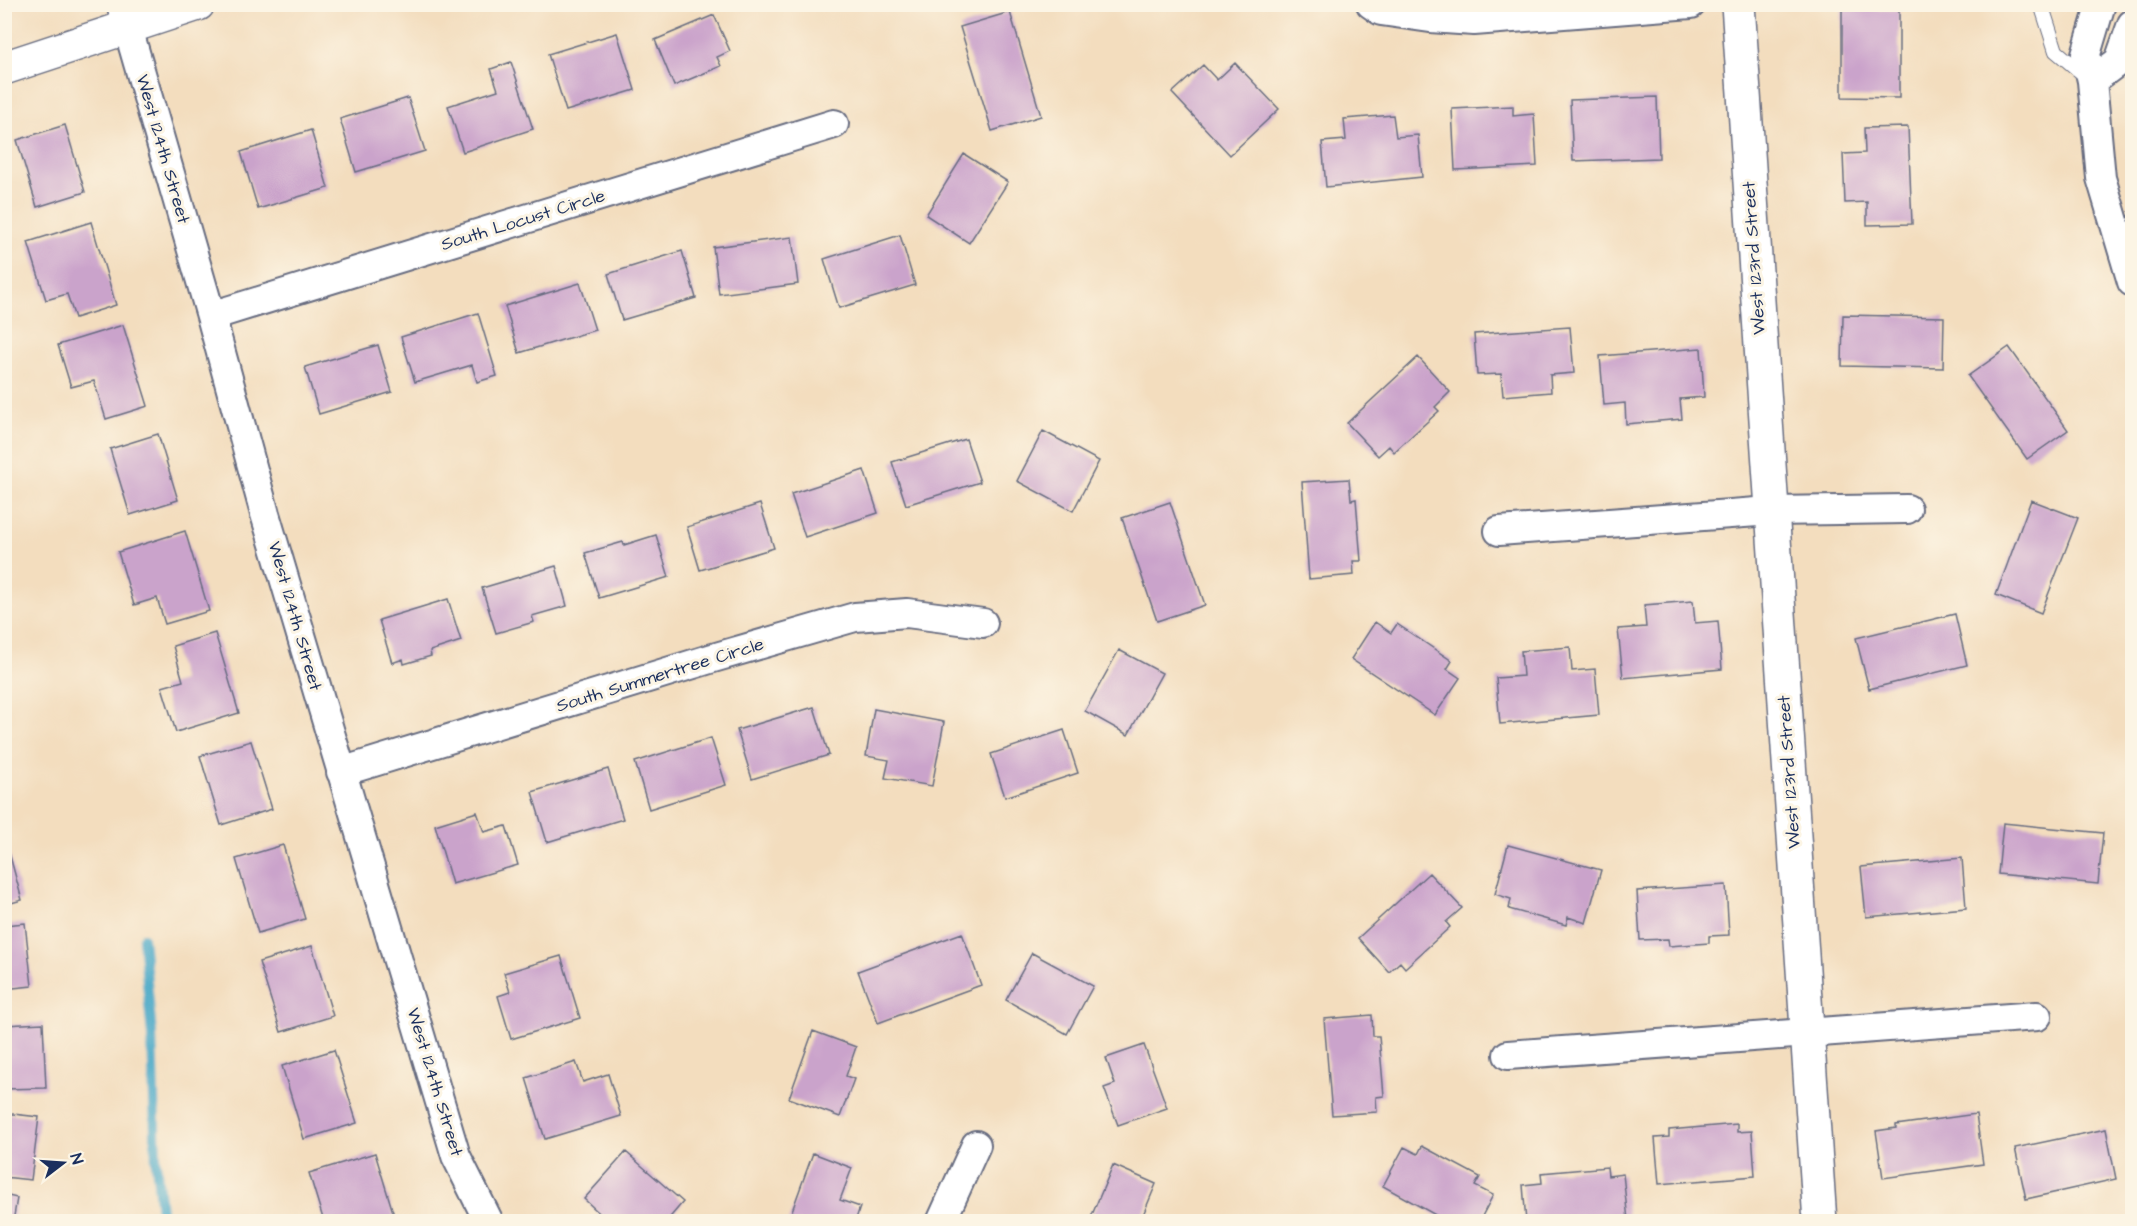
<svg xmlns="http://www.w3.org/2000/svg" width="2137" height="1226" font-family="'Architects Daughter',sans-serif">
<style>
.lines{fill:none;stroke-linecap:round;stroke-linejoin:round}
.stream{stroke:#48a8c7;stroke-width:10}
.building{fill:#caa3cb}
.service-casing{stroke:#676c80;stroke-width:16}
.minor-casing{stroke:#676c80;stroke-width:32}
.tertiary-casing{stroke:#676c80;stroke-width:36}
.secondary-casing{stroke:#676c80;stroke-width:36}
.service{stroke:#fff;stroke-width:14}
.minor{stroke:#fff;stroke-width:28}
.tertiary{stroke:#fff;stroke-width:33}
.secondary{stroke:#fff;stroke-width:33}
.labels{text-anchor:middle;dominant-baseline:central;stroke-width:6;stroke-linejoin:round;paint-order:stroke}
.street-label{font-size:18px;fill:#1b2f5e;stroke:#fcf5e5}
</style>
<rect width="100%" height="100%" fill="#fcf5e5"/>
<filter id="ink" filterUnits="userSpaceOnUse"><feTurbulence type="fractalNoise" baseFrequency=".0167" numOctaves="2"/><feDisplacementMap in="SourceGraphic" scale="12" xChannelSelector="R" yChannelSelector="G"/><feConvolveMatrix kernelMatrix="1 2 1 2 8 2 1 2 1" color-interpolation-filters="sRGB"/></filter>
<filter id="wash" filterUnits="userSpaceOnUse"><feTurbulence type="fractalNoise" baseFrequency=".008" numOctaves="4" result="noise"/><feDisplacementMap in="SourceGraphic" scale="24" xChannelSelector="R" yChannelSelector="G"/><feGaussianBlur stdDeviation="1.35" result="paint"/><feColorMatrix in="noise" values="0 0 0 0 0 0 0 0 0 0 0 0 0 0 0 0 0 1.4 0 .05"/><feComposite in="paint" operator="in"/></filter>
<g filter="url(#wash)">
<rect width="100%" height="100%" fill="#f3ddbe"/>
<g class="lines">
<path class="stream" d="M143,938L152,1035L156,1162L162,1222"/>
</g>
<g id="blocks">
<path class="building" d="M1842,9L1899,10V98L1842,97Z
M1010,12L1041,116L992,131L960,27Z
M714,15L730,51L717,57L721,66L674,86L655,40Z
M617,33L635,90L566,111L548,54Z
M511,62L533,129L463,152L448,106L498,90L491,69Z
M1235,63L1279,109L1230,155L1172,93L1203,65L1217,80Z
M1657,97L1659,158L1573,161L1570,100Z
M408,98L425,151L356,172L340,119Z
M1513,106V116L1534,114L1537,166L1455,170L1452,109Z
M1393,115L1396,137L1418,135L1422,177L1326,187L1322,142L1346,140L1344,119Z
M65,125L85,192L37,207L17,140Z
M1908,127L1912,224L1867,225V202L1845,203L1843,154L1865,153L1864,128Z
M311,130L328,188L258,209L241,152Z
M964,154L1008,182L969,243L926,215Z
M91,222L116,305L75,318L67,294L46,300L28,242Z
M900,235L915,285L839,308L824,259Z
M792,237L798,284L719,294L713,247Z
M682,251L696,298L622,320L608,274Z
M580,283L595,330L519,353L505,306Z
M478,313L497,376L477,382L472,365L415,382L401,337Z
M1843,315L1944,317L1943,368L1842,366Z
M123,325L148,406L106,419L94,381L71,387L58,345Z
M1570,327L1574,373L1550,375L1551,392L1503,396L1501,374L1477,375L1474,334Z
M378,345L392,392L319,414L305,367Z
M2009,347L2068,430L2027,459L1968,376Z
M1701,348L1704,397L1680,399L1682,419L1626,424L1625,403L1604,405L1600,356Z
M1418,357L1450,392L1435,407L1439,411L1394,452L1389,446L1378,456L1347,423Z
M1043,431L1099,461L1073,511L1017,481Z
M158,434L178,500L130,515L110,449Z
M966,439L980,482L906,505L892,462Z
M864,470L878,513L805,537L791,494Z
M1349,479L1351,500L1356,499L1361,561H1353L1354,575L1309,579L1302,482Z
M2031,500L2078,518L2041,613L1996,595Z
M1170,502L1205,605L1157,621L1122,518Z
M760,504L774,548L700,570L687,527Z
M185,531L209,611L165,624L157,598L134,605L118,552Z
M656,535L669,577L599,598L585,553L623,542L624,545Z
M556,566L567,606L532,616L534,622L496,633L482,588Z
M448,599L461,641L430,651L431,656L404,664L403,659L392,663L379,620Z
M1693,601L1695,623L1718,621L1722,669L1623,678L1618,629L1646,627L1644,605Z
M1955,614L1967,665L1869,689L1856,638Z
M1375,622L1391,633L1397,624L1452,661L1447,669L1460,678L1435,715L1351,659Z
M215,633L239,713L176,732L162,687L183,681L173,646Z
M1570,647L1572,671L1595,669L1599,715L1500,724L1496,678L1523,676L1521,651Z
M1119,650L1162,673L1128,735L1085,711Z
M814,707L829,755L752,779L737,730Z
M874,709L944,722L932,786L885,778L889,760L866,756Z
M1064,730L1078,773L1005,797L991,754Z
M711,738L726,785L649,809L635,762Z
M251,741L272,809L221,825L200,756Z
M608,769L623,819L547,842L532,792Z
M477,812L484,832L506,826L518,865L452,884L435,825Z
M2003,823L2103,833L2098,884L1998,874Z
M4,834L22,900L4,905Z
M283,845L305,919L258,933L236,859Z
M1508,845L1601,870L1586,923L1568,917L1566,925L1509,909L1511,899L1495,894Z
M1962,858L1966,908L1866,917L1861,867Z
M1429,873L1462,908L1446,922L1450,927L1405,968L1400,962L1389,972L1358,938Z
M1726,885L1729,935L1709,936V943L1669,946L1668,939L1640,940L1637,891Z
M25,923L32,986L4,989V925Z
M962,933L981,985L878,1023L858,971Z
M312,946L333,1016L281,1032L259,962Z
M1032,953L1093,986L1067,1034L1006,1000Z
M561,956L580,1018L511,1039L498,996L510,992L504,973Z
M1372,1015L1373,1036H1379L1384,1096L1376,1097L1377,1112L1332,1115L1324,1019Z
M43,1023L46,1088L4,1089V1025Z
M813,1031L856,1047L846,1076L854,1079L840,1117L789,1098Z
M1144,1045L1167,1108L1118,1125L1104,1088L1115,1084L1106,1058Z
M334,1050L357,1123L304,1139L282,1066Z
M576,1062L583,1082L608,1074L621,1116L545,1139L526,1078Z
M4,1113L39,1117L31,1180L4,1177Z
M1976,1114L1983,1164L1883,1178L1876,1131L1896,1128V1125Z
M1737,1124V1132L1752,1131L1755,1176L1659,1184L1655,1138L1669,1137V1130Z
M2106,1129L2116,1179L2026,1199L2015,1148Z
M1422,1146L1480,1177L1475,1186L1493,1195L1479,1222H1448L1383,1186L1404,1147L1418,1154Z
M626,1152L683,1202L666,1222H609L584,1199Z
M375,1153L396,1222H324L309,1173Z
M813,1153L852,1168L840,1200L860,1207L855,1222H788Z
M1113,1165L1156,1184L1140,1222H1089Z
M1607,1167L1608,1176L1623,1174L1628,1220L1607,1222H1526L1523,1185L1542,1183L1541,1173Z
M4,1195L17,1198L13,1222H4Z"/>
</g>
</g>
<g filter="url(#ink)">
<use href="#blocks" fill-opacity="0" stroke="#676c80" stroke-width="1.5"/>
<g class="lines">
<defs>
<path id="service" d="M2041,4L2056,51L2088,78"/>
<path id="minor" d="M121,4L211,316L265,514L456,1156L489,1222
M1371,4L1381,11L1430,18L1474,21L1691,4
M2101,4L2086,54L2092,81L2101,178L2132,282
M2092,81L2119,61L2132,24
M211,316L834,124
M1499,531L1771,511L1907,509
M341,772L713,658L855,617L907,613L983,623
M1508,1055L2037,1016
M941,1222L976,1145"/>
<path id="tertiary" d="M1738,4L1820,1222"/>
<path id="secondary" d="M4,68L198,4"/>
</defs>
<use href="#service" class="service-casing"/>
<use href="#minor" class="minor-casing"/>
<use href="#tertiary" class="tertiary-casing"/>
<use href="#secondary" class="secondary-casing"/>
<use href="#service" class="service"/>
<use href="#minor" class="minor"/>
<use href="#tertiary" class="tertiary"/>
<use href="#secondary" class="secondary"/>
</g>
</g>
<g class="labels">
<g class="street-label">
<text transform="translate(163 149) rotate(74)">West 124th Street</text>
<text transform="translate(523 220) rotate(-17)">South Locust Circle</text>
<text transform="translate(1754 258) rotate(-94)">West 123rd Street</text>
<text transform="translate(295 616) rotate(74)">West 124th Street</text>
<text transform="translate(660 675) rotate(-17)">South Summertree Circle</text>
<text transform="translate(1789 772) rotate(-94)">West 123rd Street</text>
<text transform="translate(435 1082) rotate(73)">West 124th Street</text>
</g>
</g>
<rect width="2137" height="1226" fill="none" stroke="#fcf5e5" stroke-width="24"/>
<g transform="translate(63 1163) rotate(73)" stroke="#fcf5e5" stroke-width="4.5" paint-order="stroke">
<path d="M0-4.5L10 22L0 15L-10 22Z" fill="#1b2f5e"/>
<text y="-9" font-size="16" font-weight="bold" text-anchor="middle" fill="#1b2f5e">N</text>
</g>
</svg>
